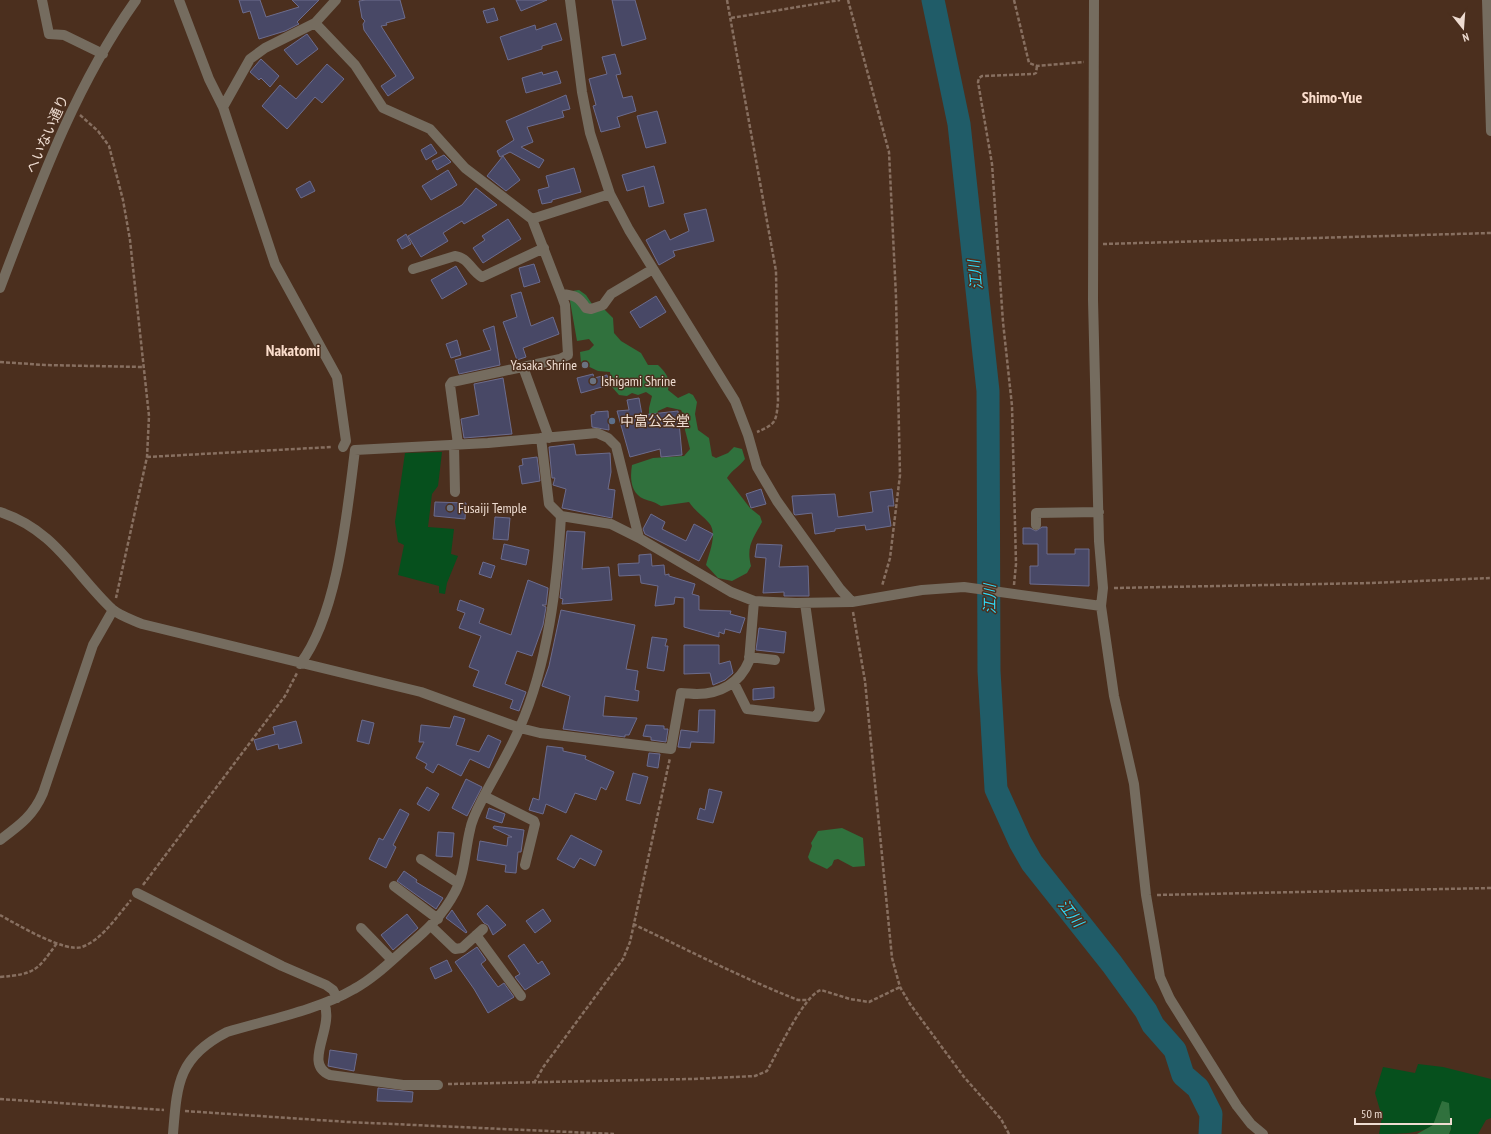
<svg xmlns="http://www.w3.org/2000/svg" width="1491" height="1134" font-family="'PT Sans Narrow','Noto Sans JP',sans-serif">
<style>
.green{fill:#06501d}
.forest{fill:#30713d}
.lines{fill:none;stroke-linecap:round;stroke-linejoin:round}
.river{stroke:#205c68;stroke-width:23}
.building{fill:#484866;stroke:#6c6c8d}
.path{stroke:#876f60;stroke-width:2.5;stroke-dasharray:4 2;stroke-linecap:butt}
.minor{stroke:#756c5f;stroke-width:10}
.worship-dot{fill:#6b7280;stroke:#4b2f1e;stroke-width:1.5}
.service-dot{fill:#5c6f8a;stroke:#4b2f1e;stroke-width:1.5}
.labels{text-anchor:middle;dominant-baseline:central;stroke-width:3;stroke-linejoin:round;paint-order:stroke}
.street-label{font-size:14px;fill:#eedcd1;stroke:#4b2f1e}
.poi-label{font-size:14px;fill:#eedcd1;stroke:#4b2f1e;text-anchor:start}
.water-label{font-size:15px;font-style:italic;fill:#2fdaf9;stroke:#4b2f1e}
.quarter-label{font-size:16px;font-weight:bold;fill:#fbddcc;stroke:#4b2f1e}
</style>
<rect width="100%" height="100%" fill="#4b2f1e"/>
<path class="green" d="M442,452L438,486L432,494L428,527L454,529L451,554L458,556L447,583L445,594L439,593V586L398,575L404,545L398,542L395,522L405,453Z
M1418,1064L1443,1067L1491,1079V1118L1486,1120L1478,1134H1449L1451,1129L1442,1102C1439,1108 1437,1118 1433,1125C1423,1134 1394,1134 1379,1134L1382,1117L1375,1093L1383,1067L1415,1073Z"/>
<path class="forest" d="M579,290L586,295L592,304H599L613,318L614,333L621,341L641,353L648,365H658C666,373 671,379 668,390L678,398L689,393L693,395L697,402L695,414L698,430L709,438L712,456L716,458L728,453L734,447L742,449L745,459C739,467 732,470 727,478L750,508L760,516L762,522C753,539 746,546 751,566L747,573L732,581L718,578L706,565C709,553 718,533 709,523C702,515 695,511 689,502L661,506C655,502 650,501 644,499C630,493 630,477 632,465L653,458L684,456L690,449L685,430L684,416L681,410L667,407L658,411L655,418L649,419V408L652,396L646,392L638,395L632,393L627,396L619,395L612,387L610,372L598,371L581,363L580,352L589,350L594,345L589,339L577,341L570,301L572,291Z
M842,828L863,838L865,866L853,867L838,859L834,860L832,865L827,869L810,861L808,857L812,846L811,843L818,831Z
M1442,1101L1449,1103L1451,1129L1449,1134H1417L1433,1125Z"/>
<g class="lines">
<path class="river" d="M933,0L959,124L988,391L989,671L996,789L1020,842L1032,863L1112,964L1146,1011L1153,1025L1175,1050L1183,1075L1198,1088L1211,1114L1210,1134"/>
</g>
<path class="building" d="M239,0H260L266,17L299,7L292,0H319L297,22L299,24L285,31L259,39L250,11L243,13Z
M366,0H400L405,18L386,23L387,25L381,26L414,78L388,96L381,86L396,76L364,30L363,24L365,21L362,18L359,1Z
M516,0H547L521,11Z
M612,0H635L646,39L622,46Z
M494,8L498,20L487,23L483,11Z
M556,23L562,40L542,46V49L508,60L500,37L535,25L536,30Z
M307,34L318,49L297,65L284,50Z
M615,54L621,74L616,75L623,98L632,96L636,111L617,117L620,127L601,132L593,106L596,105L589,79L607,74L602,57Z
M261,59L279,76L270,87L261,78L259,80L250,72Z
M327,64L344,79L322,103L315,97L287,129L262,106L280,85L296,99Z
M557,71L561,83L526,93L522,78L542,72L543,75Z
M566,95L570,109L562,111L564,117L527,127L533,142L521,147L544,160L539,168L510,152L500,157L497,151L514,140L506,121Z
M657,111L666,143L646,148L637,116Z
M431,144L437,153L426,160L421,150Z
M444,155L451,162L437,170L432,161Z
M503,156L520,180L506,191L487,176Z
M654,166L664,203L649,207L644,186L627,191L622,175Z
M574,168L581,192L552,200V202L542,204L538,190L549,187L546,176Z
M448,170L457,185L431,200L422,186Z
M310,181L315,191L301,198L296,189Z
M476,188L497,205L464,224L462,221L443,233L448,241L421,257L408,236L462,205Z
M706,209L714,241L673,251L675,256L659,265L646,240L665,230L670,240L689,231L684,214Z
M508,219L521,239L483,263L473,248L485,240L482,236Z
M406,234L411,244L402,249L397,240Z
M534,264L540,282L524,287L519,268Z
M456,266L467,284L442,299L431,280Z
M521,292L531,326L553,317L559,334L523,348L526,357L517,360L503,322L517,317L511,295Z
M656,296L666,312L640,328L630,312Z
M494,326L500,365L459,374L455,360L491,350L483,330Z
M457,340L461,355L451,358L446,344Z
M593,374L594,378L607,375L609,385L581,393L577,378Z
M503,378L512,434L464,438L461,419L479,415L474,384Z
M639,398L642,415L678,411L682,455L661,457L660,449L630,457L617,411L629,410L627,400Z
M608,411L609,430L592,427L591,415L595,414V412Z
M574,444L576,455L610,453L611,472L608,489L615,490L612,518L562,508L566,489L553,485L555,478H552L549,447Z
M537,457L540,481L522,484L519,466L523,465L522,459Z
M761,489L766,504L751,508L746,494Z
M892,489L894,506H888L891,526L866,530L865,525L835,529V531L815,534L812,513L795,515L794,514L792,496L835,494L838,517L873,512L870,492Z
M435,502L466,503L465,519L434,516Z
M651,514L665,522L662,529L686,541L694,524L713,534L699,561L645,534L643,529Z
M495,517L510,518L508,540L493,539Z
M1042,527H1047V554H1075V549H1089V586L1030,584V566H1038V544H1023V528H1030L1036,531Z
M567,531L585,532L582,569L609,567L612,600L562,604L563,599L560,598Z
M504,544L529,550L526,565L501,559Z
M757,544L782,545L779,567L808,566L809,596H784V592L763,593L766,558L755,557Z
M651,554L652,566L664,565L665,575L669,574V576L695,584L692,594L699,596V610L731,611L730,614L745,618L740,633L725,629L724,634L719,632V637L684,627V598L675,597L674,604L655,606L658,586L641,583L640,575L619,576L618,564L639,563V555Z
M483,562L495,566L491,578L479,574Z
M528,580L548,588L546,605H542L546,607L543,625L532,656L517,651L505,684L526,692L519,711L510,708L513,700L473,686L479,671L469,667L481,636L459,628L465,613L457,610L460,600L484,609L479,623L511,635Z
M561,610L635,625L626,669L638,671L635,690L639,691L638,701L605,696L603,716L637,718L629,735H625V737L563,729L570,696L542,686L549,666Z
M759,628L786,632L784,653L756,650Z
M652,637L667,639L665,646H668L664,671L647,668Z
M684,645H719V664L730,661L733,673L725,680L713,685L710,673L684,674Z
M774,687V698L753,700V689Z
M699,710H715L714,743L691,742L690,748L678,747L681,730L698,732Z
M454,716L465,719L456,745L479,752L488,735L501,741L489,768L470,759L461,776L438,764L433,773L425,768L427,764L416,758L424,742H419L421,725L450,728Z
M362,720L374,723L369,744L357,741Z
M296,721L302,743L279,749L278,744L257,750L254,740L275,734L273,727Z
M646,725L664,726V729H668L666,742L651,740V737L643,736Z
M547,746L563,748V751L586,756L585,759L614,772L606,790L601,787L596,800L575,793L566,813L546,804L543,814L529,810L533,798L539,800Z
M649,753L660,754L658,768L647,766Z
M633,773L648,777L640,804L626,800Z
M466,779L482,787L467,816L452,808Z
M427,787L439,794L429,811L417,804Z
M709,789L722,792L713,823L697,819L700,808L705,810Z
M489,808L505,814L502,823L486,818Z
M400,809L409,814L393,845L396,847L386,868L369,859L379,838L383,840Z
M494,826L524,830L521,852H518L516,873L505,872L506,865L477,860L480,841L507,846L508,837H512L493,828Z
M438,832L454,833L452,857L436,856Z
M571,835L602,851L595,866L580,858L574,868L557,859Z
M404,871L417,880L416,882L443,898L436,909L397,881Z
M487,905L506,925L493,935L488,925L484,923L477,914Z
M543,909L551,921L535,933L526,921Z
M452,910L467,932L466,933L446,918Z
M407,914L418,928L393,950L381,935Z
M524,944L538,964L542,961L550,974L525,990L515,977L520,974L508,956Z
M477,947L486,960L481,964L498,987L504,983L514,997L488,1013L474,989L455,962Z
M447,960L452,971L435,979L430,968Z
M330,1050L357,1054L354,1071L328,1066Z
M378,1088L413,1092L412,1102L377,1101Z"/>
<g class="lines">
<path class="path" d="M727,0L776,271L778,402C776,422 776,424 757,432
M848,0L889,152L896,297L900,475L890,558L882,586
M1014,0L1029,63L1037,66L1084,62
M731,18L840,0
M80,115L98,131L109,146L123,200L130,240L149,416L147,457L116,598
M1103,244L1491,233
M0,362L45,365L143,367
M147,457L332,447
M1014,585L1016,564L1012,406L1003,322L992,164L978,82L979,78L982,76L1034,74L1036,73L1037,66
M1114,588L1371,583L1491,578
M853,612L865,681L892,958L900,987L910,1004L964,1077L1001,1119L1009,1134
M143,885L285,696L297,673
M1157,895L1491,888
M0,915C16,924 65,953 82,947C103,939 117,916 131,900
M633,924C688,950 742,978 798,1000H807
M0,977C35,974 37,971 57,943
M534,1083L544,1066L623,959L630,942L670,758
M448,1084L692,1079L755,1076L767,1071C777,1053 804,995 821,990L850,999L869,1002L900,987
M0,1099L164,1110
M185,1111L348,1122L614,1134"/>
<path class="minor" d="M42,0L49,34L64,35L103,54
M179,0L209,79L223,107L275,264L337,377L346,441L343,447
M570,0L582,92L590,133L610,194L629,230L735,401L748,435L757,467L777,501L840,589L852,602
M1094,0L1093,300L1099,541L1103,588L1101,606L1114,696L1134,784L1146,895L1160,977L1170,999L1237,1106L1251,1124L1263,1134
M1487,0L1491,131
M315,23L355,65L383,108L430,129L465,168L532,219L561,294L565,305L568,355L560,359L452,382L450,385L458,444
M223,107L250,59L265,48L315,23L336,0
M532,219L610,194
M413,269L455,256C469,258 471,271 482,277L544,248
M0,288C38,188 74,87 136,0
M561,294C575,295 579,297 586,308L591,309L603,305L611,294L653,269
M523,367L549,438
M541,438L549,504L561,516L611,524L639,538L731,592L754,601L796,603L852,602L922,590L964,587L1101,606
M454,445L455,492
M0,512C55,530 74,573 112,609C120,616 133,620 142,624L421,692L520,728L540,733L671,749L681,693C686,693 692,694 697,694C720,694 740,683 749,661L754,601
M1036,525V513L1099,512
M749,657L775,660
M300,664C338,614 347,512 355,450L488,443L597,433L608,438L616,446L639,538
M734,683L747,709L816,717L820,710L805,603
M484,796L534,821L535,824L525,865
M0,840C20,825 33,816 43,793L93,645L113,610
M421,859L458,883
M394,886L438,919
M137,893L282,966L326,985L333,990L337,998
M431,926L455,949L462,948L483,929
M361,928L392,960
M476,935L521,996
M324,1003C335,1028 302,1064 330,1075L403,1085H438
M173,1134C177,1084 178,1057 227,1032C267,1020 318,1010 354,989C374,978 390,962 407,947C426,931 443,915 455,892C465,873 465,850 470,830C472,818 479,806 484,796C496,773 510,751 520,727C548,663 557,586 561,516"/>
</g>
<g class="worship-dot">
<circle cx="585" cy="365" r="4"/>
<circle cx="593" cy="381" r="4"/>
<circle cx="450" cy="508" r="4"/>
</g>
<circle class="service-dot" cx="612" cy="421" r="4"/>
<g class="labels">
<g class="street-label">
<text transform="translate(47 134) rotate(-66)">へいない通り</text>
</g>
<g class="poi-label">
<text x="577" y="365" text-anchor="end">Yasaka Shrine</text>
<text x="601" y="381">Ishigami Shrine</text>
<text x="620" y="421">中富公会堂</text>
<text x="458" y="508">Fusaiji Temple</text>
</g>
<g class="water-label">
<text transform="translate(975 275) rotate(-96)">江川</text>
<text transform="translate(989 599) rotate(-90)">江川</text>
<text transform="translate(1071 913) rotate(52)">江川</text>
</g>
<g class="quarter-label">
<text x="1332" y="97">Shimo-Yue</text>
<text x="293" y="350">Nakatomi</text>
</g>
</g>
<g transform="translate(1463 28) rotate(163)" stroke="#4b2f1e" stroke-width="3" paint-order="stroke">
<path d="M0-3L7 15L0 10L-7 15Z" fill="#eedcd1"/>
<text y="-6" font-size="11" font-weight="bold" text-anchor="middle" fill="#eedcd1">N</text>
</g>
<path d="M1355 1118v6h96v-6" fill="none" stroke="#eedcd1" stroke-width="2"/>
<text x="1361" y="1118" font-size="12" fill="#eedcd1" stroke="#4b2f1e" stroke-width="3" paint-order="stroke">50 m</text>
</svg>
